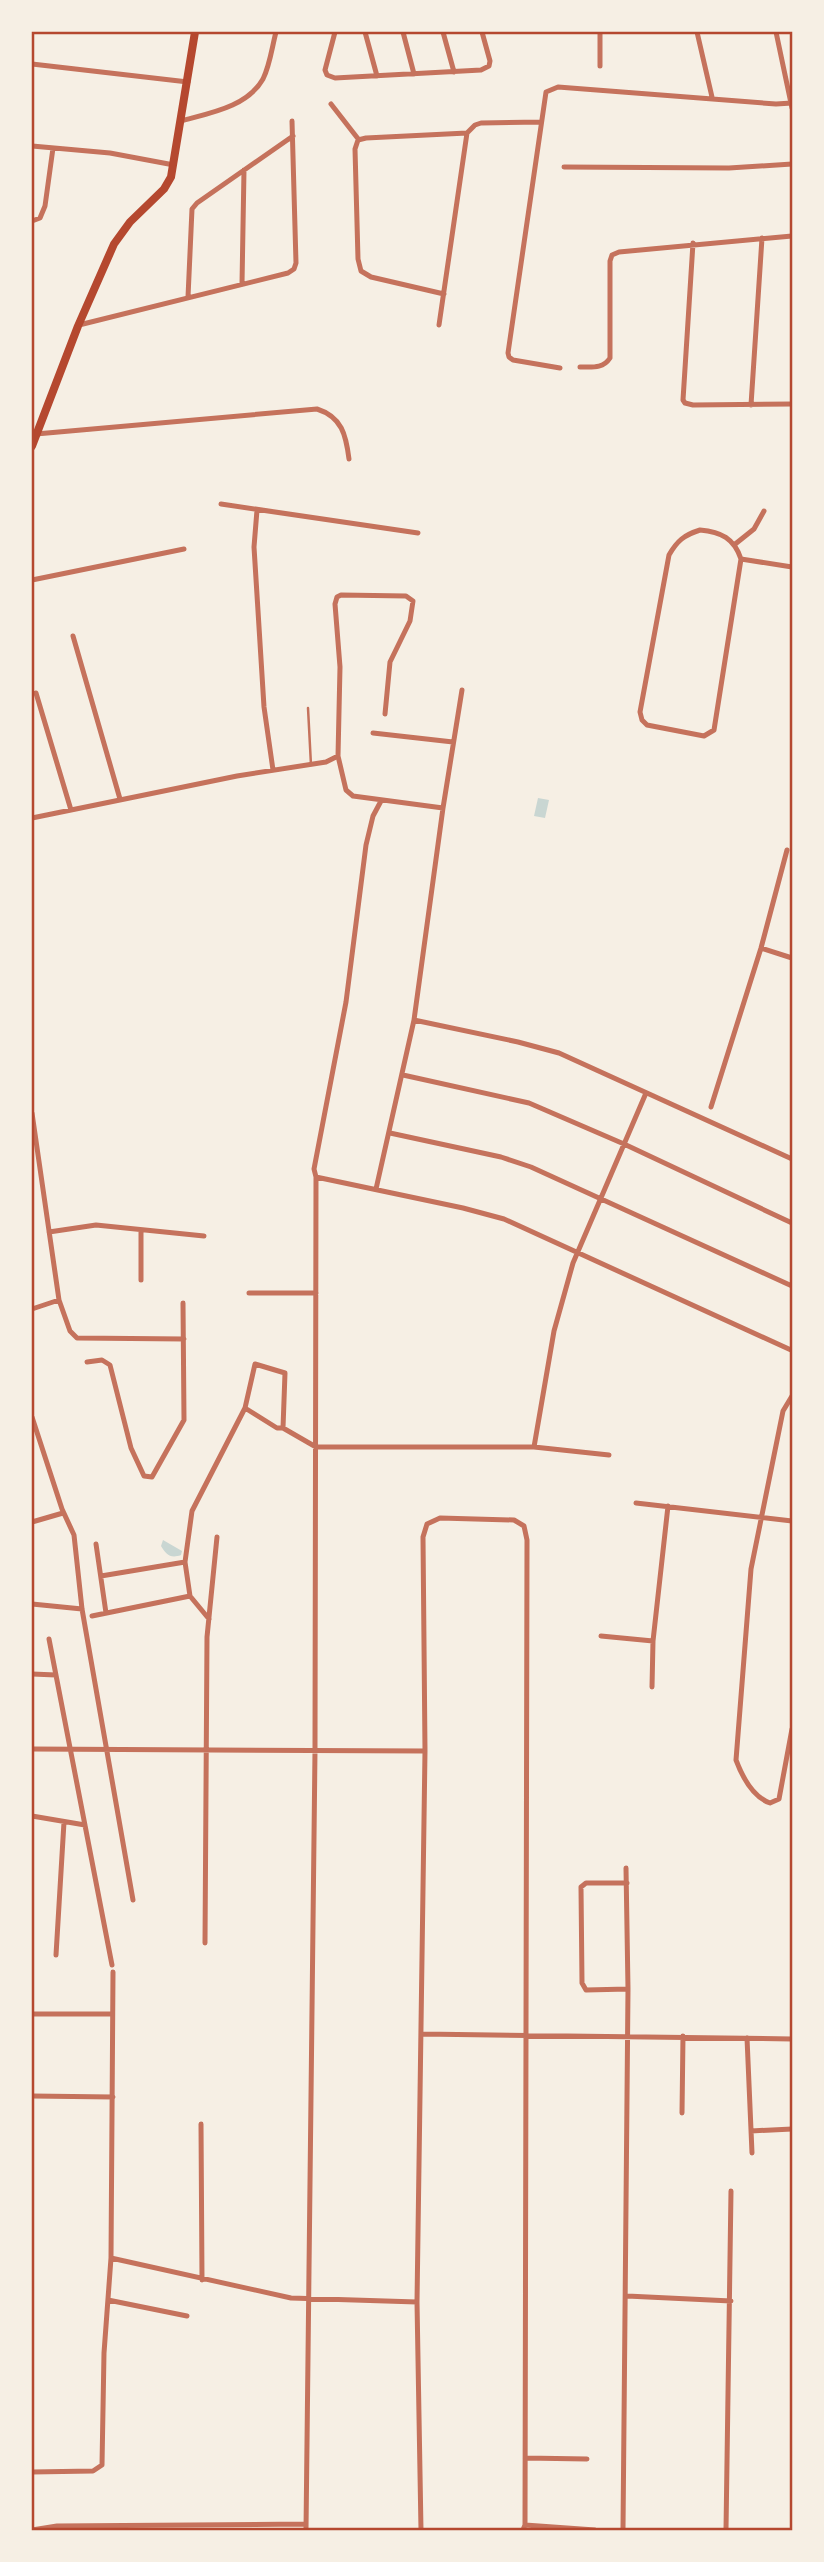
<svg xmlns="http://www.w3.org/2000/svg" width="824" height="2562" font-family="Literata,serif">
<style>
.water{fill:#c9d6d2}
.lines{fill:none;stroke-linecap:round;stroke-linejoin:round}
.service{stroke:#c5725c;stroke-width:2.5}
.minor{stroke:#c5725c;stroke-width:5}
.secondary{stroke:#b5482f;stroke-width:8}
.neatline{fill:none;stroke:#b5482f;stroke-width:2.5}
</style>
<rect width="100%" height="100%" fill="#f6efe4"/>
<path class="water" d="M538,798L549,800L545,818L534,816Z
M163,1540L182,1551L181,1555C170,1559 166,1554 161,1546Z"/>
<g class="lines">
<path class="service" d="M308,708L311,765"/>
<path class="minor" d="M335,32L325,70L327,75L335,78L481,70L489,66L490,61L482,32
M365,32L377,76
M403,32L414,74
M443,32L454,72
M697,32L712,97
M776,32L792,108
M32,64L188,82
M600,66V32
M331,104L359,140
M181,121C210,113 247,107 263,79C270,65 272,47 276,32
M32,146L110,153L174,165
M564,167L729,168L792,164
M32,221L40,218L45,206L53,148
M693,243L683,400L685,403L693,405L792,404
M242,284L244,170
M444,294L371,277L361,271L358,259L355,149L358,140L366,138L467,133L475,125L481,123L541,122
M188,297L192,209L197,203L293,136
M79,325L288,273L294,269L296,263L292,121
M439,325L467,133
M580,367C592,367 603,369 610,358V261L612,255L619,252L792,236
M560,368L513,360L509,357L508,353L546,92L558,87L776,104L792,103
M751,405L762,238
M36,434L317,409C342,417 346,435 349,459
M221,504L418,533
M257,510L254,547L264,707L273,770
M700,530C721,532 734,538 741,559L714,730L704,736L647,725L642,720L640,712L669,555C677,541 684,535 700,530Z
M734,545L754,529L764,511
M741,559L792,567
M32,580L184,549
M73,636L120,799
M36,693L71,810
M385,714L390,662L410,621L413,601L406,596L341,595L337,597L335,604L340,667L338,756L346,790L353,796L443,808
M373,733L453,742
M32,818L237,776L326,762L338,756
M761,948L792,958
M414,1020L518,1042L559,1053L792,1159
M403,1075L529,1103L624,1144L792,1223
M711,1107L761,948L787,850
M32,1113L59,1300L70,1331L77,1338L184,1339
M390,1133L501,1157L531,1167L792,1286
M316,1177L463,1208L504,1219L791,1350
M376,1189L414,1020L443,808L462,690
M141,1231V1280
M49,1232L96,1225L204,1236
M249,1293H316
M32,1309L59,1300
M87,1362L102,1360L110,1365L131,1448L144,1476L152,1477L184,1420L183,1303
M792,1396L783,1411L751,1569L736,1760C742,1776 753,1797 770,1803L779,1799L792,1729
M245,1408L277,1428H283L316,1447H534L609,1455
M32,1417L62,1509L74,1535L82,1609L133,1900
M534,1447L554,1331L573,1263L646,1093
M636,1503L792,1521
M32,1522L63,1513
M96,1544L106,1613
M101,1576L185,1562
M190,1596L185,1562L192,1511L245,1408L255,1364L285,1373L283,1428
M190,1596L209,1619
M32,1604L82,1609
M92,1616L190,1596
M601,1636L653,1641
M49,1639L112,1965
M32,1674L56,1675
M652,1687L653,1641L668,1506
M32,1749L425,1751
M32,1816L85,1825
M627,1883H586L581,1887L582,1983L586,1990L628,1989
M205,1943L207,1637L217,1537
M56,1955L64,1822
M32,2014H112
M422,2034L792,2039
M747,2038L752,2153
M32,2096L113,2097
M682,2113L683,2036
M201,2124L202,2280
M751,2131L792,2129
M111,2258L291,2298L417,2302
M627,2296L731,2301
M108,2300L187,2316
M525,2458L587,2459
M32,2472L93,2471L102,2465L104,2353L111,2258L113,1972
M525,2525L595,2530
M32,2530L57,2526L306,2524
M306,2530L315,1751L316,1177L314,1169L346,1002L366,845L373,816L381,801
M421,2530L417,2302L425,1751L423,1537L427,1524L440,1518L514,1520L524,1526L527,1540L525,2525L523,2530
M623,2530L628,1989L626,1868
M726,2530L731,2191"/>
<path class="secondary" d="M32,446L78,326L114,244L130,222L164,189L171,177L195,32"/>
</g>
<rect width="824" height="2562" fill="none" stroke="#f6efe4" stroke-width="66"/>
<rect x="33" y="33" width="758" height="2496" class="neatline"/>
</svg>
